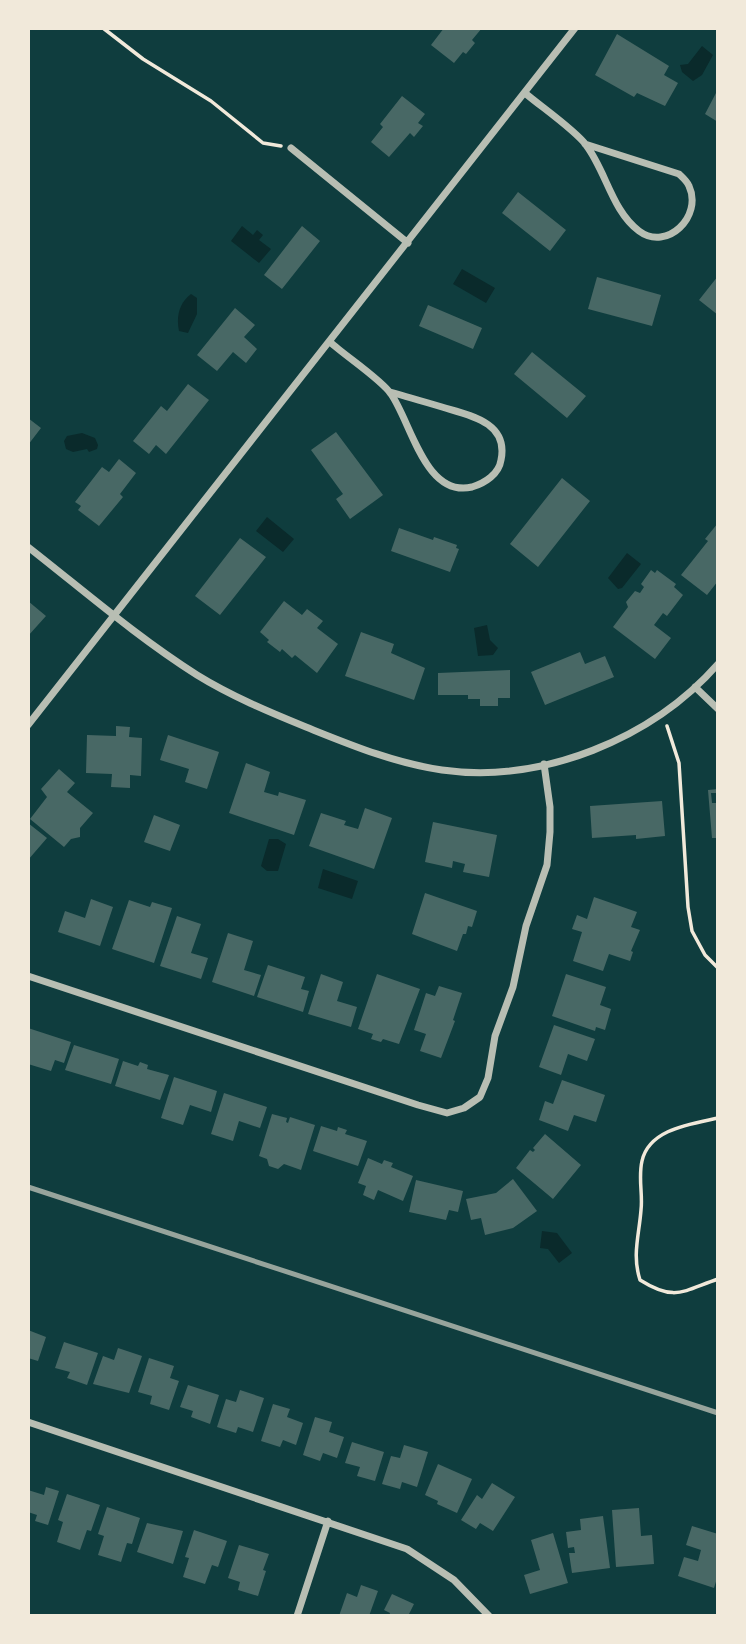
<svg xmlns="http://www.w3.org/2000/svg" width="746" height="1644" font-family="Arial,sans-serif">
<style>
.water{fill:#0a2a2b}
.building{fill:#486865}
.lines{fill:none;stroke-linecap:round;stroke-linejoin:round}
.path{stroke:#f1e9da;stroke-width:3.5}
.minor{stroke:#b8beb3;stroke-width:7}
.rail{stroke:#97a49c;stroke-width:5}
</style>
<rect width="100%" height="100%" fill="#0f3d3e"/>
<path class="water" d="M702,46L713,55L702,75L693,81L682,72L680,65L688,64Z
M242,226L253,235L257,230L263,235L259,240L271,249L259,263L231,241Z
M462,269L495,288L486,303L453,284Z
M191,294L197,298V314L188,333L179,331C176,317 179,303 191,294Z
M82,433L95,438L98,445L97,449L89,452L87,449L73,452L66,449L64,441L67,436Z
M267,517L294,539L283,552L256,531Z
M627,553L641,564L622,588L618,589L608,578Z
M487,625L490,640L498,648L493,655L478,656L474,628Z
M269,839H278L286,844L278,871H267L261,866Z
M323,869L358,881L352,899L318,888Z
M542,1231L557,1233L572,1253L559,1263L548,1249L540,1248Z"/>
<path class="building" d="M444,28H482L472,40L475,43L466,54L463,52L454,63L431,45Z
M617,34L669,66L664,75L678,83L665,106L637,93L634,97L595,75Z
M716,93L718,94V122L705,114Z
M402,96L425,114L418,123L423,126L414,137L410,133L389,157L371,142L383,127L380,124Z
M518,192L566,230L550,251L502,213Z
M302,226L320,241L282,289L264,275Z
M718,276V315L699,300Z
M597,277L661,295L652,326L588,309Z
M428,305L482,328L473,349L419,326Z
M235,308L255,325L244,337L257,349L246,363L233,352L217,371L197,355Z
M532,352L586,396L567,418L514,374Z
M188,384L209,400L166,454L156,445L149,454L133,441L161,406L167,411Z
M28,418L41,428L28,445Z
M336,432L383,495L350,519L336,499L343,494L311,450Z
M119,459L136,473L120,494L123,497L99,526L78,510L81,506L75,502L102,467L109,472Z
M562,478L590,501L538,567L510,544Z
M718,523V581L707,595L681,575L708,541L705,539Z
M399,528L433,540L434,537L457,545L456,548L459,549L450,572L391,551Z
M240,538L266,557L220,615L195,596Z
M651,570L655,573L657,570L676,584L674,587L683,595L667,616L663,613L654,625L671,638L655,659L613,627L628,607L626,602L635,591L640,593L644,587L641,584Z
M28,601L46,616L28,636Z
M284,601L302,615L307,609L323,621L317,628L338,644L317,673L295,655L292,658L282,649L280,652L267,642L269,640L260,632Z
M361,632L394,644L391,653L425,668L414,700L345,676Z
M580,652L585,664L605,656L614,677L545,705L531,672Z
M510,670V698H498V706H480V699H468V695H438V673Z
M116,726L130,727L129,737L142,738L141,776L130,775V788L111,787L112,774L86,773L87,735L116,736Z
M168,735L219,752L207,789L185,782L189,769L160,760Z
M246,763L270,772L264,792L278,796L279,792L306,800L294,835L229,813Z
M59,769L75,783L67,792L93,813L80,828V837L71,839L64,847L30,819L47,797L41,789Z
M718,789V793H711L712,803H718V838H712L708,790Z
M662,801L665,836L636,839V835L592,838L590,806Z
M365,808L392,818L374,869L309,846L321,813L346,821L344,825L358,829Z
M154,815L180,825L170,851L144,842Z
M433,822L497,835L489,877L463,872L465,864L453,861L452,868L425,862Z
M28,823L47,838L28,860Z
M425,893L477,911L472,927L468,926L466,934H463L457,951L412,934Z
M594,897L637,912L631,927L640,930L631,951L633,952L630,961L609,954L603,971L573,961L582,932L572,929L577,915L587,919Z
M91,899L113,907L100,946L58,932L65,911L85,918Z
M129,900L150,907L152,902L172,908L154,963L112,949Z
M177,916L201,924L191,953L208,958L201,979L160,966Z
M228,933L253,941L244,970L261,975L254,996L212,982Z
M268,965L305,977L301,989L309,991L303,1012L257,997Z
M321,974L343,982L337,1001L357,1007L351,1027L308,1014Z
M377,974L420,989L399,1044L383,1039L381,1042L371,1039L373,1034L358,1029Z
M566,974L606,987L600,1005L611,1009L605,1030L596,1027L595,1031L552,1016Z
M439,986L462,993L453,1020L455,1021L441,1058L420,1051L426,1034L414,1030L426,993L435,996Z
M554,1025L595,1039L587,1061L568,1054L561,1075L539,1067Z
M28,1028L71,1042L64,1063L55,1060L51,1071L28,1064Z
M74,1045L119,1059L111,1084L65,1070Z
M123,1061L138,1066L140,1062L148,1065L147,1069L169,1075L160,1100L115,1086Z
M174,1077L217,1091L211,1112L190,1105L183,1125L161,1118Z
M562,1080L605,1095L596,1122L574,1115L568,1131L539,1120L545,1101L553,1104Z
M224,1093L267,1107L260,1128L239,1121L233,1141L211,1134Z
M272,1114L287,1118L286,1122L288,1123L290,1117L315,1125L301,1170L284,1164L278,1169L269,1166L267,1159L259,1156Z
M321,1126L337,1131L338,1127L347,1130L345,1134L367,1141L358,1166L313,1151Z
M545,1134L581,1165L553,1199L516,1168L530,1150L533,1152L535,1150L533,1148Z
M368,1158L382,1164L384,1160L393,1163L391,1167L413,1176L403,1201L378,1190L374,1200L363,1195L366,1186L358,1183Z
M513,1179L537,1211L513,1228L485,1235L481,1218L471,1220L466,1199L496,1193Z
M416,1180L463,1191L458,1212L449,1210L446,1220L409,1212Z
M28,1330L46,1337L38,1361L28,1358Z
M64,1342L98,1353L87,1385L67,1378L70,1372L55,1368Z
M118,1348L142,1356L129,1393L93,1384L103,1356L114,1360Z
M149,1358L174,1366L170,1378L179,1381L169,1410L150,1404L152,1396L138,1392Z
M188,1385L219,1395L210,1424L191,1417L193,1411L180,1407Z
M240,1390L264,1398L253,1432L238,1427L236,1433L217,1427L226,1399L236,1402Z
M273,1404L290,1409L287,1417L303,1423L296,1445L283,1440L280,1447L261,1441Z
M315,1417L332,1422L329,1432L344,1437L337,1458L323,1453L320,1461L303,1455Z
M352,1442L384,1452L375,1481L357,1476L360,1467L345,1463Z
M404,1445L428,1452L417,1487L402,1482L400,1489L382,1484L391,1456L400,1458Z
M438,1464L472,1479L457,1513L437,1504L438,1501L425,1495Z
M492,1483L515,1497L493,1531L480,1523L476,1529L461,1520L477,1495L482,1499Z
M46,1487L59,1491L48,1525L35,1521L37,1515L28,1512V1490L44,1495Z
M67,1494L100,1505L91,1531L87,1530L80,1550L57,1542L63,1522L58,1520Z
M107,1507L140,1518L132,1544L127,1543L121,1562L98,1555L104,1536L98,1534Z
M639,1508L641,1536L652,1535L654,1564L616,1567L612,1510Z
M603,1516L610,1568L572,1573L569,1553H575L574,1547L568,1548L566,1532L581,1530L580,1519Z
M147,1523L183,1531L173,1564L137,1552Z
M692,1526L718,1534V1575L714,1588L678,1576L684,1557L698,1561L701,1550L686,1545Z
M194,1530L227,1541L218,1567L212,1565L205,1584L183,1577L189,1558L185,1557Z
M553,1533L568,1583L530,1594L524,1575L540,1570L531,1540Z
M239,1545L269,1554L263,1570L266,1571L258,1596L238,1590L240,1582L228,1578Z
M361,1585L378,1591L369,1616H339L347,1593L357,1597Z
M392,1594L414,1604L408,1616H389L390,1613L384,1610Z"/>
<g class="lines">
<path class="path" d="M103,28L143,59L211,101L263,143L281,146
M667,726L679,763L688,907L692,931L705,955L718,968
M718,1118C691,1124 649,1129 642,1161C638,1178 643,1194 641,1210C639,1236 632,1255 640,1280C675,1302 683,1291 718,1279"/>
<path class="minor" d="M525,93C540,106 575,130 586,145C606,171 612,211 639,231C667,252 703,216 689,186C687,181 682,177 679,174L585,144
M291,148L408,243
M330,342C344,355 382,380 391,394C411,422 425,498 472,487C485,483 499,474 501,460C509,422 469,415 442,407C425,402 408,397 390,392
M28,547C83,590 137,637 197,675C231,696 269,712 306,727C351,745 394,763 442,770C542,784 652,739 718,664
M695,687L718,709
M28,725L575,28
M28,976L418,1105L447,1113L464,1108L480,1097L488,1078L495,1036L513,987L526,926L547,865L550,832V807L544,764
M28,1422L407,1549L454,1580L489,1616
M297,1616L328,1521"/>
<path class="rail" d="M28,1187L718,1413"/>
</g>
<rect width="746" height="1644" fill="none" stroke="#f1e9da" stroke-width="60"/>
</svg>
